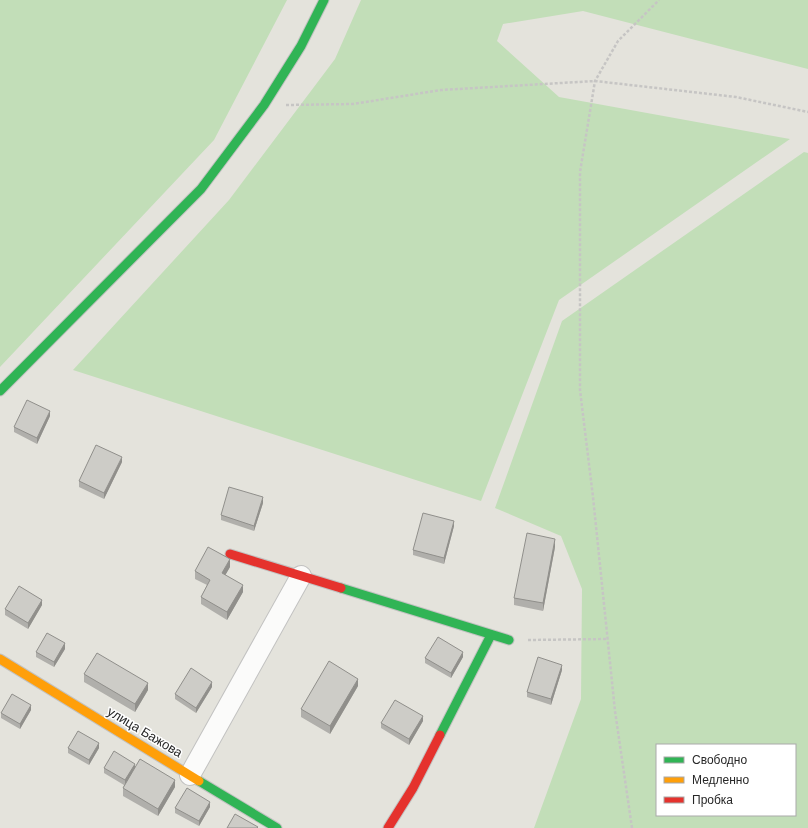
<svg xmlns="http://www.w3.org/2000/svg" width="808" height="828" font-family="'DM Sans',sans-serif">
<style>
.green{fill:#c2deb8;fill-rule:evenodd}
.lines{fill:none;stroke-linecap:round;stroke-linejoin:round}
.street-casing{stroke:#c2c2c1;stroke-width:22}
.fast-casing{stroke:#c2c2c1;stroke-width:11}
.slow-casing{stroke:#c2c2c1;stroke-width:11}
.jam-casing{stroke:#c2c2c1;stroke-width:11}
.path{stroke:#c6c5c4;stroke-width:2.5;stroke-dasharray:3 2;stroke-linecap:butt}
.street{stroke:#fbfbfa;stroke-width:20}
.fast{stroke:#30b455;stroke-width:9}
.slow{stroke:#ff9f0a;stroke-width:9}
.jam{stroke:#e5322d;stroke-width:9}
.wall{fill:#b0afab}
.shaded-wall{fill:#908f8b}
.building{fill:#cdccc7;stroke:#908f8b}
.labels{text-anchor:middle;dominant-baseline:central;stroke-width:3;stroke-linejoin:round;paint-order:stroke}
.street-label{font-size:13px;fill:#272727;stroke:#fff}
</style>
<rect width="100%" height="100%" fill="#e4e3dc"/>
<path class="green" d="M0,0H287L214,140L0,367Z
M361,0H808V69L583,11L503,24L497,41L559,97L790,139L559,300L481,501L73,370L229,200L335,59Z
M804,152L808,153V828H534L581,699L582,589L561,536L495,508L562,321ZM657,745H795V815H657Z"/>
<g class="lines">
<defs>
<path id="street" d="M190,775L301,576"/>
<path id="fast" d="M0,391L201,189L264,105L301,46L324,0
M341,588L509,640
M440,735L491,635
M199,781L277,828"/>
<path id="slow" d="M0,659L199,781"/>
<path id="jam" d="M230,554L341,588
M388,828L413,788L440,735"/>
</defs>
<use href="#street" class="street-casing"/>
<use href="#fast" class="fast-casing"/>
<use href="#slow" class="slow-casing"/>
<use href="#jam" class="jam-casing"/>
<path class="path" d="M286,105L353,104L441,90L595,81L736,97L808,112
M528,640L608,639
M632,828L615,711L593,497L580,390V172L595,81L618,41L659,0"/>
<use href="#street" class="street"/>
<use href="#fast" class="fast"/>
<use href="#slow" class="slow"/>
<use href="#jam" class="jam"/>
</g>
<path class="wall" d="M50,416L37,444L14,432V427Z
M122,462L104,499L79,487V481Z
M263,503L254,531L221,520V515Z
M454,526L444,564L413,555V550Z
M555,547L543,611L514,605V598Z
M230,567L225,575L243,592L227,620L201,604V597L207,585L195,579V571Z
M42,605L28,629L5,615V609Z
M65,649L54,667L36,657V652Z
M463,657L451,678L425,663V658Z
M562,670L551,705L527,697V692Z
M84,674L148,690L135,712L84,682Z
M358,686L330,734L301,717V709Z
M212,687L196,713L175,699V694Z
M31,710L20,729L1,718V713Z
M423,721L409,745L381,728V723Z
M68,748H99L89,765L68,753Z
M135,767L175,787L158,816L123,796V788L124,785L104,773V768Z
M210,807L199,826L175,813V808Z"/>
<path class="shaded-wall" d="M50,411V416L37,444V438Z
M122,457V462L104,499V493Z
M263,497V503L254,531V526Z
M454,521V526L444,564V558Z
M555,539V547L543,611V603Z
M230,559V567L222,581V573Z
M243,585V592L227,620V612Z
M42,600V605L28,629V623Z
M65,643V649L54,667V662Z
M463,652V657L451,678V673Z
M562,665V670L551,705V699Z
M358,679V686L330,734V726Z
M212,682V687L196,713V708Z
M148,683V690L135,712V704Z
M31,705V710L20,729V724Z
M423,716V721L409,745V739Z
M99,743V748L89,765V760Z
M135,764V769L125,786V780Z
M175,780V787L158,816V809Z
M210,802V807L199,826V821Z"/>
<path class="building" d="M27,400L50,411L37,438L14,427Z
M96,445L122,457L104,493L79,481Z
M229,487L263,497L254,526L221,515Z
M423,513L454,521L444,558L413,550Z
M527,533L555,539L543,603L514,598Z
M208,547L230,559L222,573L243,585L227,612L201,597L210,580L195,571Z
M19,586L42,600L28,623L5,609Z
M47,633L65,643L54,662L36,652Z
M438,637L463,652L451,673L425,658Z
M97,653L148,683L135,704L84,674Z
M538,657L562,665L551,699L527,692Z
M329,661L358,679L330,726L301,709Z
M191,668L212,682L196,708L175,694Z
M12,694L31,705L20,724L1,713Z
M395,700L423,716L409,739L381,723Z
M78,731L99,743L89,760L68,748Z
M114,751L135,764L125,780L104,768Z
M140,759L175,780L158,809L123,788Z
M187,788L210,802L199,821L175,808Z
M235,814L258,827L257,828H227Z"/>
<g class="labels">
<g class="street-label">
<text transform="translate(145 732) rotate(31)">улица Бажова</text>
</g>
</g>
<rect x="656" y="744" width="140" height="72" fill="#ffffff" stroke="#a9a9a9"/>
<rect x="664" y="757" width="20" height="6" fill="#30b455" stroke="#a9a9a9"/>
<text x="692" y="764" font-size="12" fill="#272727">Свободно</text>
<rect x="664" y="777" width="20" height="6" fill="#ff9f0a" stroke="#a9a9a9"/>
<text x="692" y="784" font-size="12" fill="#272727">Медленно</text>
<rect x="664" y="797" width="20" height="6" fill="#e5322d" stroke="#a9a9a9"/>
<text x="692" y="804" font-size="12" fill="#272727">Пробка</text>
</svg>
